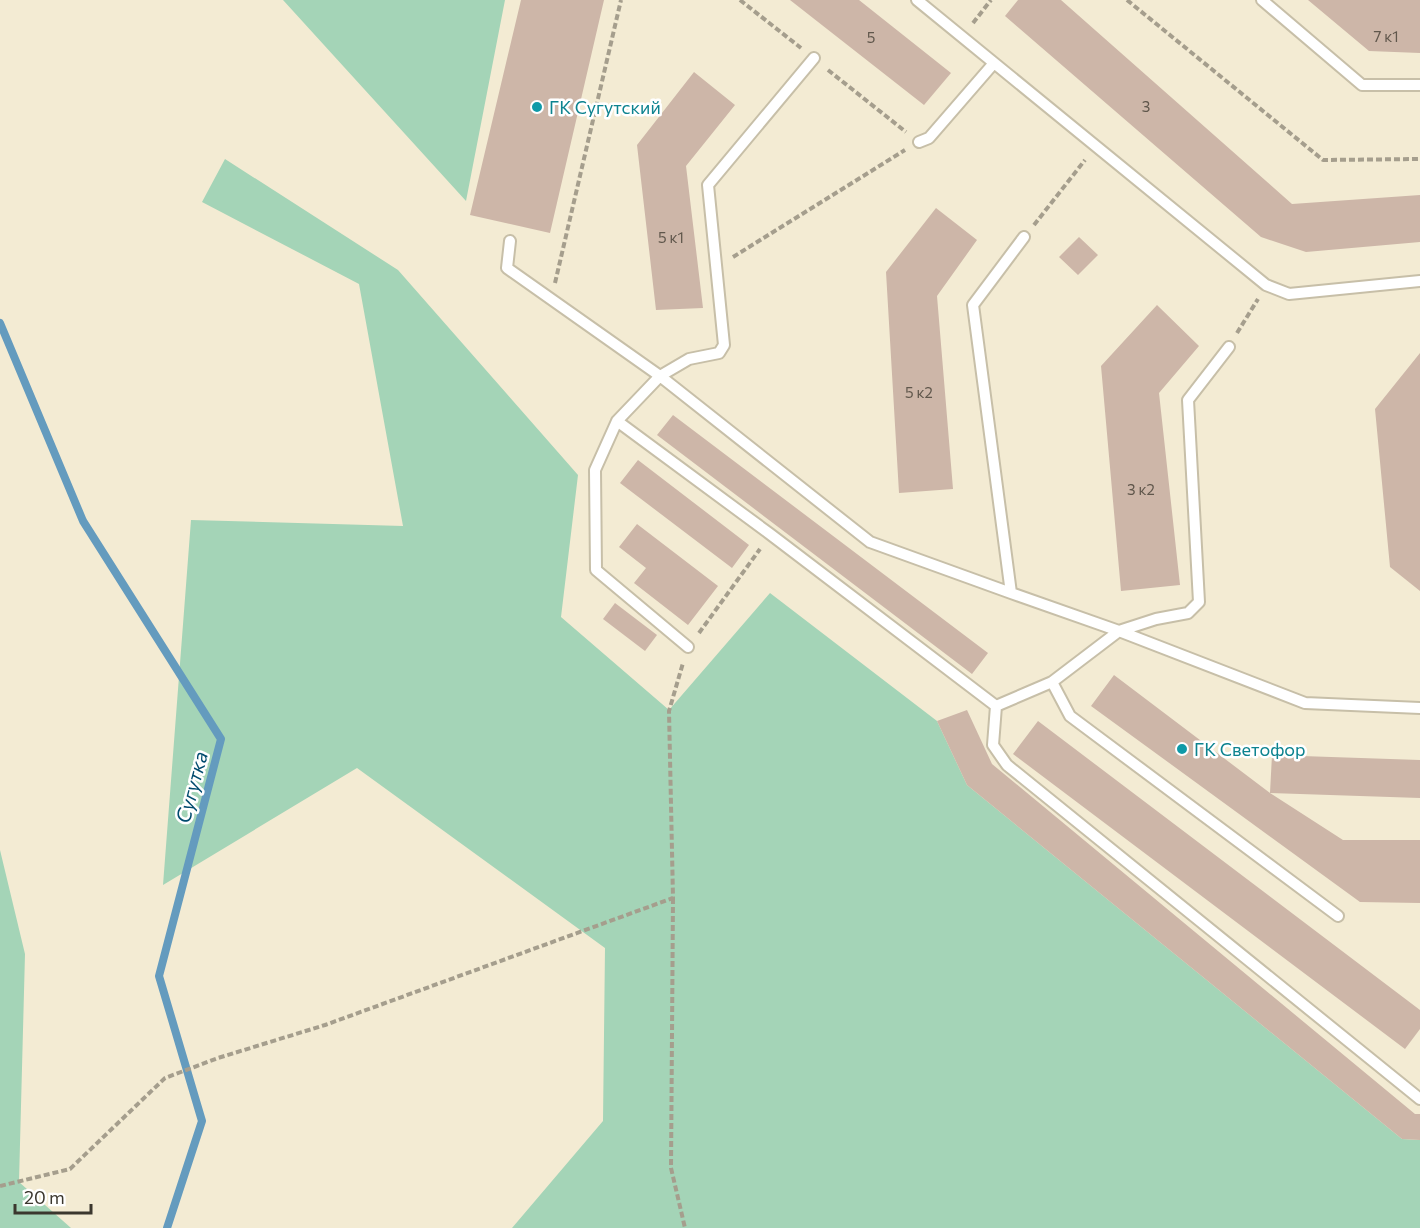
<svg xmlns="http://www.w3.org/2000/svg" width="1420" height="1228" font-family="Commissioner,sans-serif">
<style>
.green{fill:#a4d4b7}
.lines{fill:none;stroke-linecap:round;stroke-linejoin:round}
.stream{stroke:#649bbe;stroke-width:8}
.building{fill:#cdb6a8}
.service-casing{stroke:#c7bfa8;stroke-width:14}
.path{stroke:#a59e8d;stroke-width:4;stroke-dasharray:6 3;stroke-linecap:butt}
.service{stroke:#fff;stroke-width:10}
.culture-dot{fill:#0f9aa8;stroke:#fff;stroke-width:2}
.labels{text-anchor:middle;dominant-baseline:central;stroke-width:5;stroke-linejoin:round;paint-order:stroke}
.number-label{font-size:15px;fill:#60574c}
.culture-label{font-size:18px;fill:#0d838f;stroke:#fff;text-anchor:start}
.water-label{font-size:20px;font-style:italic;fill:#004b6e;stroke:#fff}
</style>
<rect width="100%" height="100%" fill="#f3ebd3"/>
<path class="green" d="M283,0H505L466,201Z
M225,159L398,270L578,475L561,617L669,710L770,593L937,721L967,785L1402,1139L1420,1140V1228H512L603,1121L605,948L357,768L163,885L191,520L403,526L359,284L202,202Z
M0,850L25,954L19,1182L71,1228H0Z"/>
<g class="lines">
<path class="stream" d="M0,323L83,521L221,739L159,976L202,1121L167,1228"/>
</g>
<path class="building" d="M521,0H604L550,233L470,215Z
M790,0H859L951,73L924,105Z
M1018,0H1061L1292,204L1420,195V242L1306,252L1261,237L1005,16Z
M1308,0H1420V53L1369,51Z
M694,72L735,105L686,166L703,308L656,310L637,145Z
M936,208L977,240L937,296L953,489L899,493L886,272Z
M1079,237L1098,255L1078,275L1059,257Z
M1157,305L1199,346L1159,393L1180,585L1121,591L1101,366Z
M1420,353V591L1390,567L1375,409Z
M673,415L988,653L972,674L657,435Z
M638,460L749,545L732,568L620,483Z
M637,524L718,586L688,625L634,583L646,568L619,547Z
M615,603L657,635L645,651L603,619Z
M1114,675L1270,793L1343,840H1420V903L1360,902L1091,706Z
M967,710L992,764L1415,1114H1420V1140L1402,1139L967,785L937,721Z
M1038,721L1420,1010V1029L1405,1049L1013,754Z
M1272,755L1420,760V798L1270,793Z"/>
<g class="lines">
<defs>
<path id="service" d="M917,0L1266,285L1289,294L1420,281
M1262,0L1362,85H1420
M919,142L929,138L994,63
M510,241L507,268L660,376L870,542L1011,593L1119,631L1305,703L1420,708
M617,421L770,534L996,706L1052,682L1119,631L1156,619L1188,613L1199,602L1188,400L1229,347
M1011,593L973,305L1024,237
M688,647L596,570L595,470L617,421L660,376L689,359L719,353L724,345L708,185L814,58
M1052,682L1070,716L1338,916
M996,706L993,745L1007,765L1420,1099"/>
</defs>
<use href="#service" class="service-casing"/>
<path class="path" d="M740,0L801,48
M1127,0L1323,160L1420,159
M973,23L991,0
M828,70L906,132
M1034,225L1085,160
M733,257L905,150
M555,283L621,0
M1237,333L1258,299
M699,633L760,549
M673,898L671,1168L685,1228
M0,1186L70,1169L165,1078L218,1058L325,1025L673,898L669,711L683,663"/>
<use href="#service" class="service"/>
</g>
<g class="culture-dot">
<circle cx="537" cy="107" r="6"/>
<circle cx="1182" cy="749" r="6"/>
</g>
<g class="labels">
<g class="number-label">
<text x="1386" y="36">7 к1</text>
<text x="871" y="37">5</text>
<text x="1146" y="106">3</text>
<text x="671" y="237">5 к1</text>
<text x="919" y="392">5 к2</text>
<text x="1141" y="489">3 к2</text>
</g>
<g class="culture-label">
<text x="549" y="107">ГК Сугутский</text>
<text x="1194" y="749">ГК Светофор</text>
</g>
<g class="water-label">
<text transform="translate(191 787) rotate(-75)">Сугутка</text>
</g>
</g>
<path d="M15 1204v9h76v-9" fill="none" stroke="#3b372e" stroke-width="3"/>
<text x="24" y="1204" font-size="18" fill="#3b372e" stroke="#ffffff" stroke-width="4.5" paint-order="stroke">20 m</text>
</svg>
